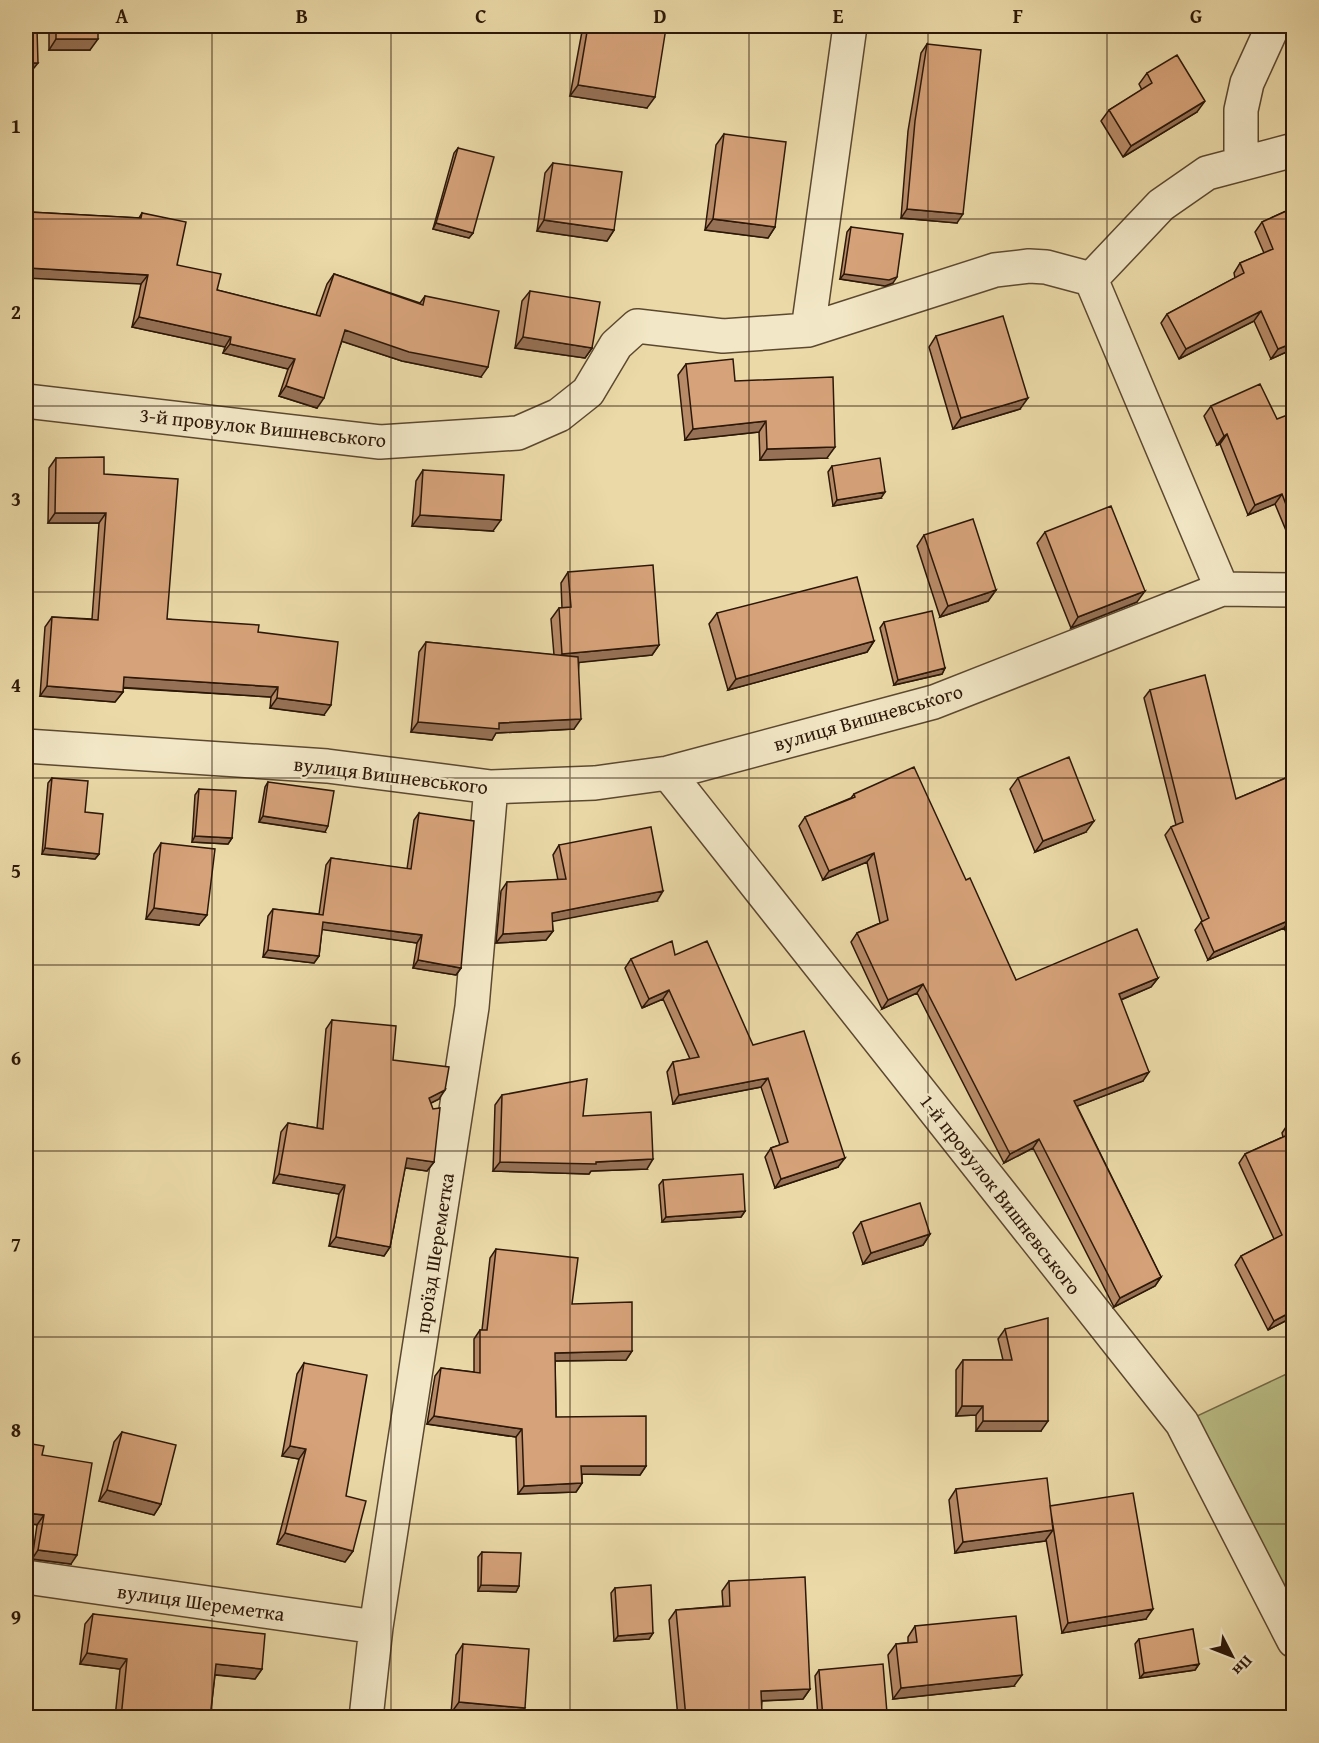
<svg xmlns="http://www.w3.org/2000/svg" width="1319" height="1743" font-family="'Gentium Book Plus',serif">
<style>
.green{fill:#babe86;stroke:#736a47;stroke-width:1.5}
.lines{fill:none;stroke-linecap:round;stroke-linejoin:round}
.minor-casing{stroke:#5c4830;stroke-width:36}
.minor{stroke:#f2e7c6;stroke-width:33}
.wall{fill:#b88b68;stroke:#2c1708;stroke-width:1.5}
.shaded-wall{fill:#967155;stroke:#2c1708;stroke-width:1.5}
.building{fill:#d6a279;stroke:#2c1708;stroke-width:1.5}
.grid{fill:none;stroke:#2c1708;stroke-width:1.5;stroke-opacity:0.55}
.labels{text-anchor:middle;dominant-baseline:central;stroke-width:4.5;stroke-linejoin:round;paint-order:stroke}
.street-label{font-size:20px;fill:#2c1708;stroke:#f2e7c6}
.neatline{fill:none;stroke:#2c1708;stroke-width:2}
.grid-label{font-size:20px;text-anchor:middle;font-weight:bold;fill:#2c1708}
</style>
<rect width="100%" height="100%" fill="#ebdaa8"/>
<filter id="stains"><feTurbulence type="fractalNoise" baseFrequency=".00333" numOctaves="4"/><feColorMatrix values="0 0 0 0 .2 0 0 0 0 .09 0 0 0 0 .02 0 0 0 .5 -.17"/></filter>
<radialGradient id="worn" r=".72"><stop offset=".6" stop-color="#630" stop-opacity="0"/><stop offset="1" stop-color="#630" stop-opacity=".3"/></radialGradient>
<path class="green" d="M1293,1371V1641L1182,1423Z"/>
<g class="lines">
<defs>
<path id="minor" d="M1241,164V110L1247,83L1273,26
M808,330L850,26
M26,401L380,442L518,433L559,415L588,392L616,345L637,326L723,336L808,330L995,270L1029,266L1046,267L1091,279
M1222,589L1294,590
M26,746L327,766L491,787L595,783L668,773L934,702L1222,589L1091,279L1161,205L1207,173L1294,150
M668,773L1182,1423L1294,1641
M26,1577L376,1627
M366,1718L376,1627L472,1007L491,787"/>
</defs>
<use href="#minor" class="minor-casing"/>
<use href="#minor" class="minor"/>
</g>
<path class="wall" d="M49,26H98L90,50H49Z
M583,26H651L647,108L570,96Z
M927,44L957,223L901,218L908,131L921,53Z
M1147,73L1197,112L1123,157L1101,121L1109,110L1142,90L1139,84Z
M724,134L775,227L768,238L705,230L716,145Z
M458,148L473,233L469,238L433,229L454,153Z
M553,163L614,230L607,241L537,231L545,173Z
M1293,208V349L1271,359L1254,321L1179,359L1161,323L1167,314L1235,278L1234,273L1240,263L1264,253L1255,232L1262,222Z
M29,212L139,218L142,213L177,265L217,290L316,315L327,284L334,274L420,303L425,296L481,377L402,361L342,341L317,408L279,396L288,369L223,353L225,347L132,327L141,284Z
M851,227L893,283L885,286L840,279L847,232Z
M530,291L592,348L585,358L515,348L522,301Z
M936,336L1020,409L953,429L929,347Z
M686,364L827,458L760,460L759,432L685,440L678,375Z
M1211,406L1293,422V539L1290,540L1275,504L1248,515L1220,444L1217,445L1204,416Z
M56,458L104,474L167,619L258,632L324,715L270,708L271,697L123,688V692L115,702L40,696L45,627L52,617L92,619L99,523H48L49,468Z
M832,466L881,498L833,506L828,472Z
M423,470L493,531L412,526L416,481Z
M1045,532L1137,602L1071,628L1037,543Z
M924,535L996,590L988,601L940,617L917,546Z
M568,572L659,645L652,655L579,662L574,729L496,733L492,740L411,732L419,652L426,642L554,655L551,619L559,608H562L561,583Z
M717,613L874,641L867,652L728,690L709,624Z
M884,622L945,668L942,674L894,685L880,628Z
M1150,690L1236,799L1293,775V947L1284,928L1208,960L1195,930L1202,921L1165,835L1171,827L1176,825L1144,698Z
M52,778L85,812L99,854L95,859L42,854L48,783Z
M1018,778L1086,832L1035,852L1010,789Z
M268,782L325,832L259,822L265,787Z
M199,789L232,838L228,844L192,842L195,795Z
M854,794L966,880L1016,980L1158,978L1151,987L1121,1000L1143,1081L1077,1106L1161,1277L1155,1286L1114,1307L1033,1148L1004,1163L917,993L882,1009L851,942L857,933L880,923L867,862L823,880L799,826L805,817L851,798Z
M419,813L461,968L456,975L413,968L417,943L322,929L319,956L314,963L263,957L268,916L273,909L319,914L326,865L331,858L407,869L414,820Z
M161,843L199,925L146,919L154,854Z
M559,845L657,901L552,921L553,931L546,940L496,943L501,891L507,882L558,880L553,855Z
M675,955L753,1045L838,1167L775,1188L765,1157L771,1148L780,1145L761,1087L673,1104L667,1072L673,1062L690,1059L663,999L642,1008L625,968L631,959Z
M332,1020L393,1060L439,1099L431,1103L434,1162L427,1171L405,1168L390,1247L384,1256L329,1246L339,1194L273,1183L281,1132L288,1123L317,1128L326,1029Z
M502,1095L583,1116L647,1169L591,1171L589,1174L493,1171L495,1105Z
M1293,1122V1317L1268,1330L1235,1265L1241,1256L1274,1239L1239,1163L1245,1154L1283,1137L1282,1133L1288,1124Z
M663,1180L745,1211L741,1217L662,1222L659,1185Z
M861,1222L930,1234L923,1245L863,1264L853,1233Z
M496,1249L572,1304L632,1351L626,1360L555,1361L556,1417L646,1466L640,1475L582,1474V1483L576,1492L518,1494L516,1437L427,1424L435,1376L441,1368L474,1372V1339L480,1330H482L490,1258Z
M1005,1329L1041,1431H976V1415L956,1416V1370L963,1360H1003L998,1339Z
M304,1363L346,1496L353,1551L345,1562L277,1544L299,1459L282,1456L297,1374Z
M122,1432L161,1504L154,1515L99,1501L114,1442Z
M42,1455L71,1564L32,1559L37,1525Z
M956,1489L1050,1506L1146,1619L1062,1633L1046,1539L1045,1541L955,1553L949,1500Z
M482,1552L519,1586L516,1592L478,1591V1557Z
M729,1581L810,1689L803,1699L762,1701L760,1718H678L669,1620L676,1610L723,1606L722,1591Z
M615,1588L653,1633L649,1639L614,1641L611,1593Z
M93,1614L262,1669L255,1679L215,1675L210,1718H115L120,1669L80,1664L85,1624Z
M915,1626L1014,1686L893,1699L888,1655L896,1644L908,1643V1637Z
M1139,1639L1199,1664L1195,1670L1140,1678L1135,1644Z
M463,1644L518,1718H505L451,1713L456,1655Z
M819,1670L887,1713L884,1718H818L815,1676Z"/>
<path class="shaded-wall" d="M56,39H98L90,50H49Z
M26,63H38L34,68H26Z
M578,85L655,97L647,108L570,96Z
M1205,101L1197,112L1123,157L1131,146Z
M907,209L963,214L957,223L901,218Z
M713,219L775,227L768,238L705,230Z
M544,220L614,230L607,241L537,231Z
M436,223L473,233L469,238L433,229Z
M29,268L148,275L141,284L26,278Z
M844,274L897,277L893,283L885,286L840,279Z
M1261,311L1254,321L1179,359L1186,349Z
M139,317L231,337L225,347L132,327Z
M345,330L488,367L481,377L402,361L338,340Z
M523,337L592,348L585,358L515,348Z
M1293,343V349L1271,359L1278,349Z
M230,344L295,359L288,369L223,353Z
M286,386L324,398L317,408L279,396Z
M1028,398L1020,409L953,429L961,418Z
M766,421L759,432L685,440L693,429Z
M1227,434L1220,444L1217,445L1224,436Z
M835,447L827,458L760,460L767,449Z
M885,492L881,498L833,506L837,500Z
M1282,494L1275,504L1248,515L1255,505Z
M55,513H106L99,523H48Z
M420,515L501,520L493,531L412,526Z
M996,590L988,601L940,617L948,606Z
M1145,591L1137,602L1071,628L1078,617Z
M874,641L867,652L728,690L736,679Z
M659,645L652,655L554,665L562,654Z
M945,668L942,674L894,685L898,680Z
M124,677L278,687L271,697L117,687Z
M47,686L123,692L115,702L40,696Z
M277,698L331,705L324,715L270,708Z
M581,719L574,729L496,733L492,740L411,732L418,722L499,723Z
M263,816L328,826L325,832L259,822Z
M1094,821L1086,832L1035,852L1043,841Z
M195,836L232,838L228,844L192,842Z
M45,848L99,854L95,859L42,854Z
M874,853L867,862L823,880L829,871Z
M663,891L657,901L545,923L552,913Z
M154,908L207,915L199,925L146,919Z
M1290,920L1284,928L1208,960L1214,952Z
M323,922L422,935L417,943L318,929Z
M553,931L546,940L496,943L503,934Z
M268,950L319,956L314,963L263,957Z
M418,960L461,968L456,975L413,968Z
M1158,978L1151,987L1113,1003L1119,994Z
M923,984L917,993L882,1009L888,1000Z
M669,990L663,999L642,1008L649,999Z
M1149,1072L1143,1081L1067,1110L1074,1101Z
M768,1078L761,1087L673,1104L679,1095Z
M445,1090L439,1099L423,1107L429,1098Z
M1039,1139L1033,1148L1004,1163L1010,1154Z
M407,1158L434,1162L427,1171L400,1167Z
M845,1158L838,1167L775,1188L781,1179Z
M653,1159L647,1169L591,1171L589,1174L493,1171L500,1162H596Z
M279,1174L345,1185L339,1194L273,1183Z
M745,1211L741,1217L662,1222L666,1217Z
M930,1234L923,1245L863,1264L871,1253Z
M336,1237L390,1247L384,1256L329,1246Z
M1161,1277L1155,1286L1114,1307L1120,1298Z
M1293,1311V1317L1268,1330L1274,1321Z
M632,1351L626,1360L549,1361L555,1353Z
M962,1406H983L976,1415L956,1416Z
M434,1416L522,1429L516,1437L427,1424Z
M983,1421H1048L1041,1431H976Z
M290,1446L306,1449L299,1459L282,1456Z
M581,1466H646L640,1475L575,1474Z
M582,1483L576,1492L518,1494L524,1486Z
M107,1490L161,1504L154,1515L99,1501Z
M26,1513L44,1515L37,1525L26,1523Z
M1053,1530L1045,1541L955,1553L963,1542Z
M285,1533L353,1551L345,1562L277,1544Z
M38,1550L77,1555L71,1564L32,1559Z
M481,1585L519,1586L516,1592L478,1591Z
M1153,1609L1146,1619L1062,1633L1068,1623Z
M653,1633L649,1639L614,1641L618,1636Z
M87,1653L127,1659L120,1669L80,1664Z
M216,1664L262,1669L255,1679L209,1674Z
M1199,1664L1195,1670L1140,1678L1144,1673Z
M1022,1675L1014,1686L893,1699L901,1688Z
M810,1689L803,1699L754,1701L761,1691Z
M459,1702L525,1708L518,1718H505L451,1713Z
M887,1713L884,1718H841Z
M762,1714L760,1718H698Z"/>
<path class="building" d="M56,26H98V39H56Z
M588,26H651L666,28L655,97L578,85Z
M37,29L38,63H26V30Z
M927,44L981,50L963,214L907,209L915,121Z
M1177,55L1205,101L1131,146L1109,110L1152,83L1147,73Z
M724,134L786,142L775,227L713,219Z
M458,148L494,157L473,233L436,223Z
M553,163L622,172L614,230L544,220Z
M26,192L32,193L29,212L141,218L142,213L186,222L177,265L221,274L217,290L320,316L334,274L423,305L425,296L499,311L488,367L409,352L345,330L324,398L286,386L295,359L230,344L231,337L139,317L148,275L29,268L26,292Z
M1293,208V343L1278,349L1261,311L1186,349L1167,314L1244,273L1240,263L1273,249L1262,222Z
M851,227L903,234L897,277L889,280L844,274Z
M530,291L600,302L592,348L523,337Z
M1003,316L1028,398L961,418L936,336Z
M733,359L735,381L833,377L835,447L767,449L766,421L693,429L686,364Z
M1260,384L1277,419L1290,414L1293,422V523L1282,494L1255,505L1227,434L1224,436L1211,406Z
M104,457V474L178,479L167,619L259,625L258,632L338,642L331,705L277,698L278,687L124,677L123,692L47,686L52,617L98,620L106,513H55L56,458Z
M880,458L885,492L837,500L832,466Z
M423,470L504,475L501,520L420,515Z
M1111,506L1145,591L1078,617L1045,532Z
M973,519L996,590L948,606L924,535Z
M653,565L659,645L562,654L559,608L571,607L568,572Z
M857,577L874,641L736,679L717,613Z
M932,611L945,668L898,680L884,622Z
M426,642L578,657L581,719L499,723V729L418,722Z
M1205,675L1236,799L1293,775V927L1290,920L1214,952L1201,922L1209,918L1171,827L1183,822L1150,690Z
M1069,757L1094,821L1043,841L1018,778Z
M914,767L966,880L970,878L1016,980L1137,929L1158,978L1119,994L1149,1072L1074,1101L1161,1277L1120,1298L1039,1139L1010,1154L923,984L888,1000L857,933L888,920L874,853L829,871L805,817L855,797L854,794Z
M52,778L88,781L85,812L103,814L99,854L45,848Z
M268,782L334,791L328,826L263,816Z
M199,789L236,791L232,838L195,836Z
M419,813L474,821L461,968L418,960L422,935L323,922L319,956L268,950L273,909L323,915L331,858L411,869Z
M651,827L663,891L552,913L553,931L503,934L507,882L566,879L559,845Z
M161,843L215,849L207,915L154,908Z
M672,941L675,955L707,941L753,1045L804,1031L845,1158L781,1179L771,1148L788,1142L768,1078L679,1095L673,1062L699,1057L669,990L649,999L631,959Z
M332,1020L396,1026L393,1060L449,1067L445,1090L429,1098L433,1109L440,1108L434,1162L407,1158L390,1247L336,1237L345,1185L279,1174L288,1123L323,1129Z
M587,1079L583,1116L651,1112L653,1159L596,1162V1164L500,1162L502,1095Z
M1293,1122V1311L1274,1321L1241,1256L1282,1235L1245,1154L1292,1133L1288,1124Z
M743,1174L745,1211L666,1217L663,1180Z
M920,1203L930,1234L871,1253L861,1222Z
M496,1249L578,1258L572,1304L632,1302V1351L555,1353L556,1417L646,1416V1466H581L582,1483L524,1486L522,1429L434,1416L441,1368L480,1373V1330H487Z
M1048,1318V1421H983V1406H962L963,1360H1012L1005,1329Z
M304,1363L367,1375L346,1496L366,1501L353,1551L285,1533L306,1449L290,1446Z
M122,1432L176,1445L161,1504L107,1490Z
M26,1443L44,1446L42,1455L92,1463L77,1555L38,1550L44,1515L26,1513Z
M1047,1478L1053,1530L963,1542L956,1489Z
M1133,1493L1153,1609L1068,1623L1050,1506Z
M482,1552L521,1553L519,1586L481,1585Z
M805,1577L810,1689L761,1691L762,1714L686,1718L676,1610L730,1606L729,1581Z
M651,1585L653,1633L618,1636L615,1588Z
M93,1614L265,1634L262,1669L216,1664L210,1718H121L127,1659L87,1653Z
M1016,1616L1022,1675L901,1688L896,1644L917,1642L915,1626Z
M1193,1629L1199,1664L1144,1673L1139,1639Z
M463,1644L529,1649L525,1708L459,1702Z
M883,1664L887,1713L841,1718H823L819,1670Z"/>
<path class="grid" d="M212,26V1718M391,26V1718M570,26V1718M749,26V1718M928,26V1718M1107,26V1718M26,219H1294M26,406H1294M26,592H1294M26,778H1294M26,965H1294M26,1151H1294M26,1337H1294M26,1524H1294"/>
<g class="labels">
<g class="street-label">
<text transform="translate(263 427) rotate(6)">3-й провулок Вишневського</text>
<text transform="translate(868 717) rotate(-16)">вулиця Вишневського</text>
<text transform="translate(391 775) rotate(7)">вулиця Вишневського</text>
<text transform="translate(1001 1194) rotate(52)">1-й провулок Вишневського</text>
<text transform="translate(434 1253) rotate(-81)">проїзд Шереметка</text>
<text transform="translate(201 1602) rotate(8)">вулиця Шереметка</text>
</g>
</g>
<rect width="1319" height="1743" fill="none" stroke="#ebdaa8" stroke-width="66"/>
<g transform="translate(1232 1656) rotate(132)" stroke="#f2e7c6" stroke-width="4.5" paint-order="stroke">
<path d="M0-4.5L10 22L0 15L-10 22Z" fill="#2c1708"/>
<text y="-9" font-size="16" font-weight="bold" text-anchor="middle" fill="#2c1708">Пн</text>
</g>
<rect x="33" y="33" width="1253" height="1677" class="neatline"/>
<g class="grid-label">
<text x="122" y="23">A</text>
<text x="302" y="23">B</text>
<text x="481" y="23">C</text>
<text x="660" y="23">D</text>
<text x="838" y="23">E</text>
<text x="1018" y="23">F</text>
<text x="1196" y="23">G</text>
<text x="16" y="133">1</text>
<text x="16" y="319">2</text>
<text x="16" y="506">3</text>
<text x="16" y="692">4</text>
<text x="16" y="878">5</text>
<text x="16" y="1065">6</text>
<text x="16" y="1251">7</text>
<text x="16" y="1437">8</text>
<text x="16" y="1624">9</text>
</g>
<rect width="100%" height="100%" filter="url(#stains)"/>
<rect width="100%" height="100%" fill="url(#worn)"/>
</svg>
